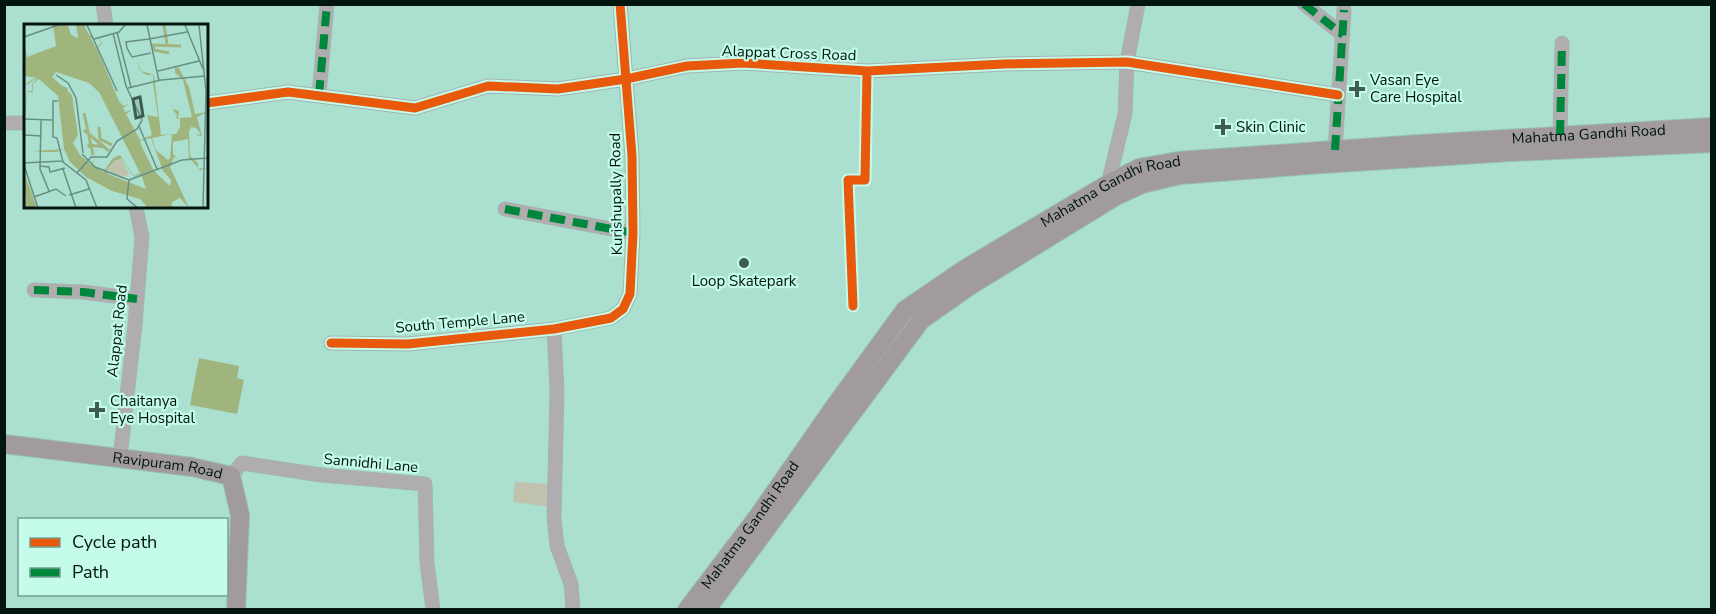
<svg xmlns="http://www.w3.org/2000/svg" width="1716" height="614" font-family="'Nunito Sans',sans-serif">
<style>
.green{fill:#c0c2ad}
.water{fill:#a0b57e}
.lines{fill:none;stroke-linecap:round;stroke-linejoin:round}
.minor-casing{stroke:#98beb4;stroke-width:15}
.major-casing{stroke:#98beb4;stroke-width:20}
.minor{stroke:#afadaf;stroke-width:14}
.major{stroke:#a19b9f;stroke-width:18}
.quiet{stroke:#00873e;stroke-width:8;stroke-dasharray:15 8;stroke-linecap:butt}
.cycleway-casing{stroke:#c4fbea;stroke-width:13}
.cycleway{stroke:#e8590c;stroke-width:9}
.poi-dot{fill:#3d5c53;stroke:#c4fbea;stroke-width:2}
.labels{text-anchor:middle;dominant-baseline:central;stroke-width:4.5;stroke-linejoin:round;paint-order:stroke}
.street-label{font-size:15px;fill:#02150f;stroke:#c4fbea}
.poi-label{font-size:15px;fill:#02150f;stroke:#c4fbea;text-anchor:start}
.inset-river{fill:none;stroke:#a0b57e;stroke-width:3}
.inset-road{fill:none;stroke:#678f83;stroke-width:1.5}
.view{fill:#3d5c53;fill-opacity:0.15;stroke:#3d5c53;stroke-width:3}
.inset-edge{fill:none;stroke:#02150f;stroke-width:3}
</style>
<rect width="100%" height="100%" fill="#abe0d1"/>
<path class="green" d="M515,482L550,484L551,507L513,502Z"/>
<path class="water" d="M199,358L239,366L237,378L244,380L237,414L190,405Z"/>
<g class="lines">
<defs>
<path id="minor" d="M103,4L106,26
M1304,4L1343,35
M319,95L327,4
M207,103L288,92L415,108L488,86L558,89L626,79L687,66L743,63L867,71L1004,64L1127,62L1338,95
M4,123H26
M1560,135L1562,43
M1335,150L1344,10
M1108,184L1125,114L1127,62L1138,4
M505,209L633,233
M34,290L83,292L137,299
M554,329L557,391L554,518L557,546L571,584L573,610
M331,343L408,344L554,329L611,318L623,309L630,294L633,233L632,156L620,4
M120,458L135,325L142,237L136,207
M231,476L242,463L321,475L425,484L427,563L433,610"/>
<g id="major">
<path id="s1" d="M4,444L192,467L231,476L240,515L236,610"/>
<path id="s2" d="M687,610L759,515L835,406L905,310L965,269L1108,184L1139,168L1178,161L1205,159L1419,144L1712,127"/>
<path d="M706,610L921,320L971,285L1116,196L1142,184L1180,175L1322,164L1510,152L1712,143"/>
</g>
</defs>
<use href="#minor" class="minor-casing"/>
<use href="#major" class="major-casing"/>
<use href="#minor" class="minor"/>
<use href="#major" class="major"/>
<path class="quiet" d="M1304,4L1343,35
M319,95L327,4
M1560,135L1562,43
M1335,150L1344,10
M505,209L633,233
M34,290L83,292L137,299"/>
<defs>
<path id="cycleway" d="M207,103L288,92L415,108L488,86L558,89L626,79L687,66L743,63L867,71L1004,64L1127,62L1338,95
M853,306L848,180H865L867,71
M331,343L408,344L554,329L611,318L623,309L630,294L633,233L632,156L620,4"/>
</defs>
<use href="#cycleway" class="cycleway-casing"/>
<use href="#cycleway" class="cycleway"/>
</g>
<g class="poi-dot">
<path d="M1354 80h6v6h6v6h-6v6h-6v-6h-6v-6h6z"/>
<path d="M1220 118h6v6h6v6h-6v6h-6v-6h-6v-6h6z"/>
<circle cx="744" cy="263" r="6"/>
<path d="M94 401h6v6h6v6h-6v6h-6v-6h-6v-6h6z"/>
</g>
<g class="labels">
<g class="street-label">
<text transform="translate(789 53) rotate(2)">Alappat Cross Road</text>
<text stroke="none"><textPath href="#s2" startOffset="1096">Mahatma Gandhi Road</textPath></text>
<text stroke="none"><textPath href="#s2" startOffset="610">Mahatma Gandhi Road</textPath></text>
<text transform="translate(616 194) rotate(-91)">Kurishupally Road</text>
<text transform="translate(460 322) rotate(-5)">South Temple Lane</text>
<text transform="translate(117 331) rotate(-84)">Alappat Road</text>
<text transform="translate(371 463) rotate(5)">Sannidhi Lane</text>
<text stroke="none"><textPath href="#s1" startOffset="165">Ravipuram Road</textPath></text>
<text stroke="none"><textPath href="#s2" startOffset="106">Mahatma Gandhi Road</textPath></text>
</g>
<g class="poi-label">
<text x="1370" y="80">Vasan Eye<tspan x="1370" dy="17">Care Hospital</tspan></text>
<text x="1236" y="127">Skin Clinic</text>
<text x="744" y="281" text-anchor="middle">Loop Skatepark</text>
<text x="110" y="401">Chaitanya<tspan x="110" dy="17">Eye Hospital</tspan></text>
</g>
</g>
<g transform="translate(24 24)">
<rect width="184" height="184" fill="#abe0d1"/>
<path d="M98,136L105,150L101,153L82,146L90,137Z" fill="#c0c2ad"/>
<path d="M29,1H44L47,11L55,17L52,1H60L72,24L77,20L75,12L78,20L73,25L95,77L99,82L105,80L99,84L101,88L108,86L102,90L116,116L128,111L123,91L134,93L129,59V51H123L116,47L112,34L114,25L112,34L117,47L130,51L137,111L152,110L156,103V95L152,94L153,91L149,86L145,70L149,85L155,87L154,94L168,93L159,56L151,49V43L155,44L165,63L171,90L184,88L173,93L178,112L171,111L177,110L172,104L167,103L165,108L166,132L174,139V144L184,145L176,146L165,134L164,115L149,118V130L154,135L150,133L146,143L165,184L156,174L148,178V184L123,183L116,175L88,167L62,153L46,138L40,125L33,128H19L10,127L40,125L34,72L15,55L9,60L8,73V68H3L2,84V86L1,87V89L0,91L1,95L0,102V91L3,67H8V60L13,55H11L6,59L0,61L11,54H15L0,52V17L3,33L32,22ZM32,48L65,59L75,68L116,149L110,152L96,131L89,134L79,148L68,141L72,132L67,141L56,131L49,119L54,111L48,71L28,53ZM148,110L146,134L144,136L132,126L128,114ZM127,114L139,147L147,156L146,162L130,147L118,123L116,117ZM98,135L110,153L117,150L122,165L84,150L82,146L90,137ZM0,148L13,184H0Z" fill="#a0b57e" fill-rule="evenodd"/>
<path class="inset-river" d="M140,1L143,20M145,29L130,26L128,21L157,22M0,42L37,24L38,14L46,12L56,17M0,44V43L57,18L66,13L55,9L56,18L41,45L40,49M2,44L12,43L39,68L50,102M9,45L66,14M8,47L24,57M0,48L29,44L74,46L60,34L59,20L67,18M14,52L29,46H40M24,56L38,69M31,60L42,65L44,74L37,78M60,89L69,131M75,103L76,115L88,121M60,106L85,127M65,124V121L81,123"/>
<path class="inset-road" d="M63,1L93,67M123,1L135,57M161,1L179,45M175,1L182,67L179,184M93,8L107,63M0,13L34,1M70,15L95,8L101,1M125,15L102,18L103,24L108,33L127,29M125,15L163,8M134,47L175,37M32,51L44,59L52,74L59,129M104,64L137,56L181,52M34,77H29V113L33,114L39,138L62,156L73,184M0,95L28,96M17,96L16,145L25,167M115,102L133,145M0,111L18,112M58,130L71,143L105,156M0,139L38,137M0,141L14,184M16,142L25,143L26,148L41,144M39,145L52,184M53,149L67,133H83L93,117L113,105L118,96L102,62L89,9M105,156L103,175L114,184M105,156L158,136L183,134M45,171L65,165M10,173L32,165L42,172"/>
<path class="view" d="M116,73L119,92L112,94L109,75Z"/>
<rect width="184" height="184" class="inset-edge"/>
</g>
<rect width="1716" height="614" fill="none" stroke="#02150f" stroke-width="12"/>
<rect x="18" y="518" width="210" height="78" fill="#c4fbea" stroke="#769f92" stroke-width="1.5"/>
<rect x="30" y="538" width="30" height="9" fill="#e8590c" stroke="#769f92" stroke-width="1.5"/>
<text x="72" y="548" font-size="18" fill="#02150f">Cycle path</text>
<rect x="30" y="568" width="30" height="9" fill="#00873e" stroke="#769f92" stroke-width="1.5"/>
<text x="72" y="578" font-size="18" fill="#02150f">Path</text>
</svg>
